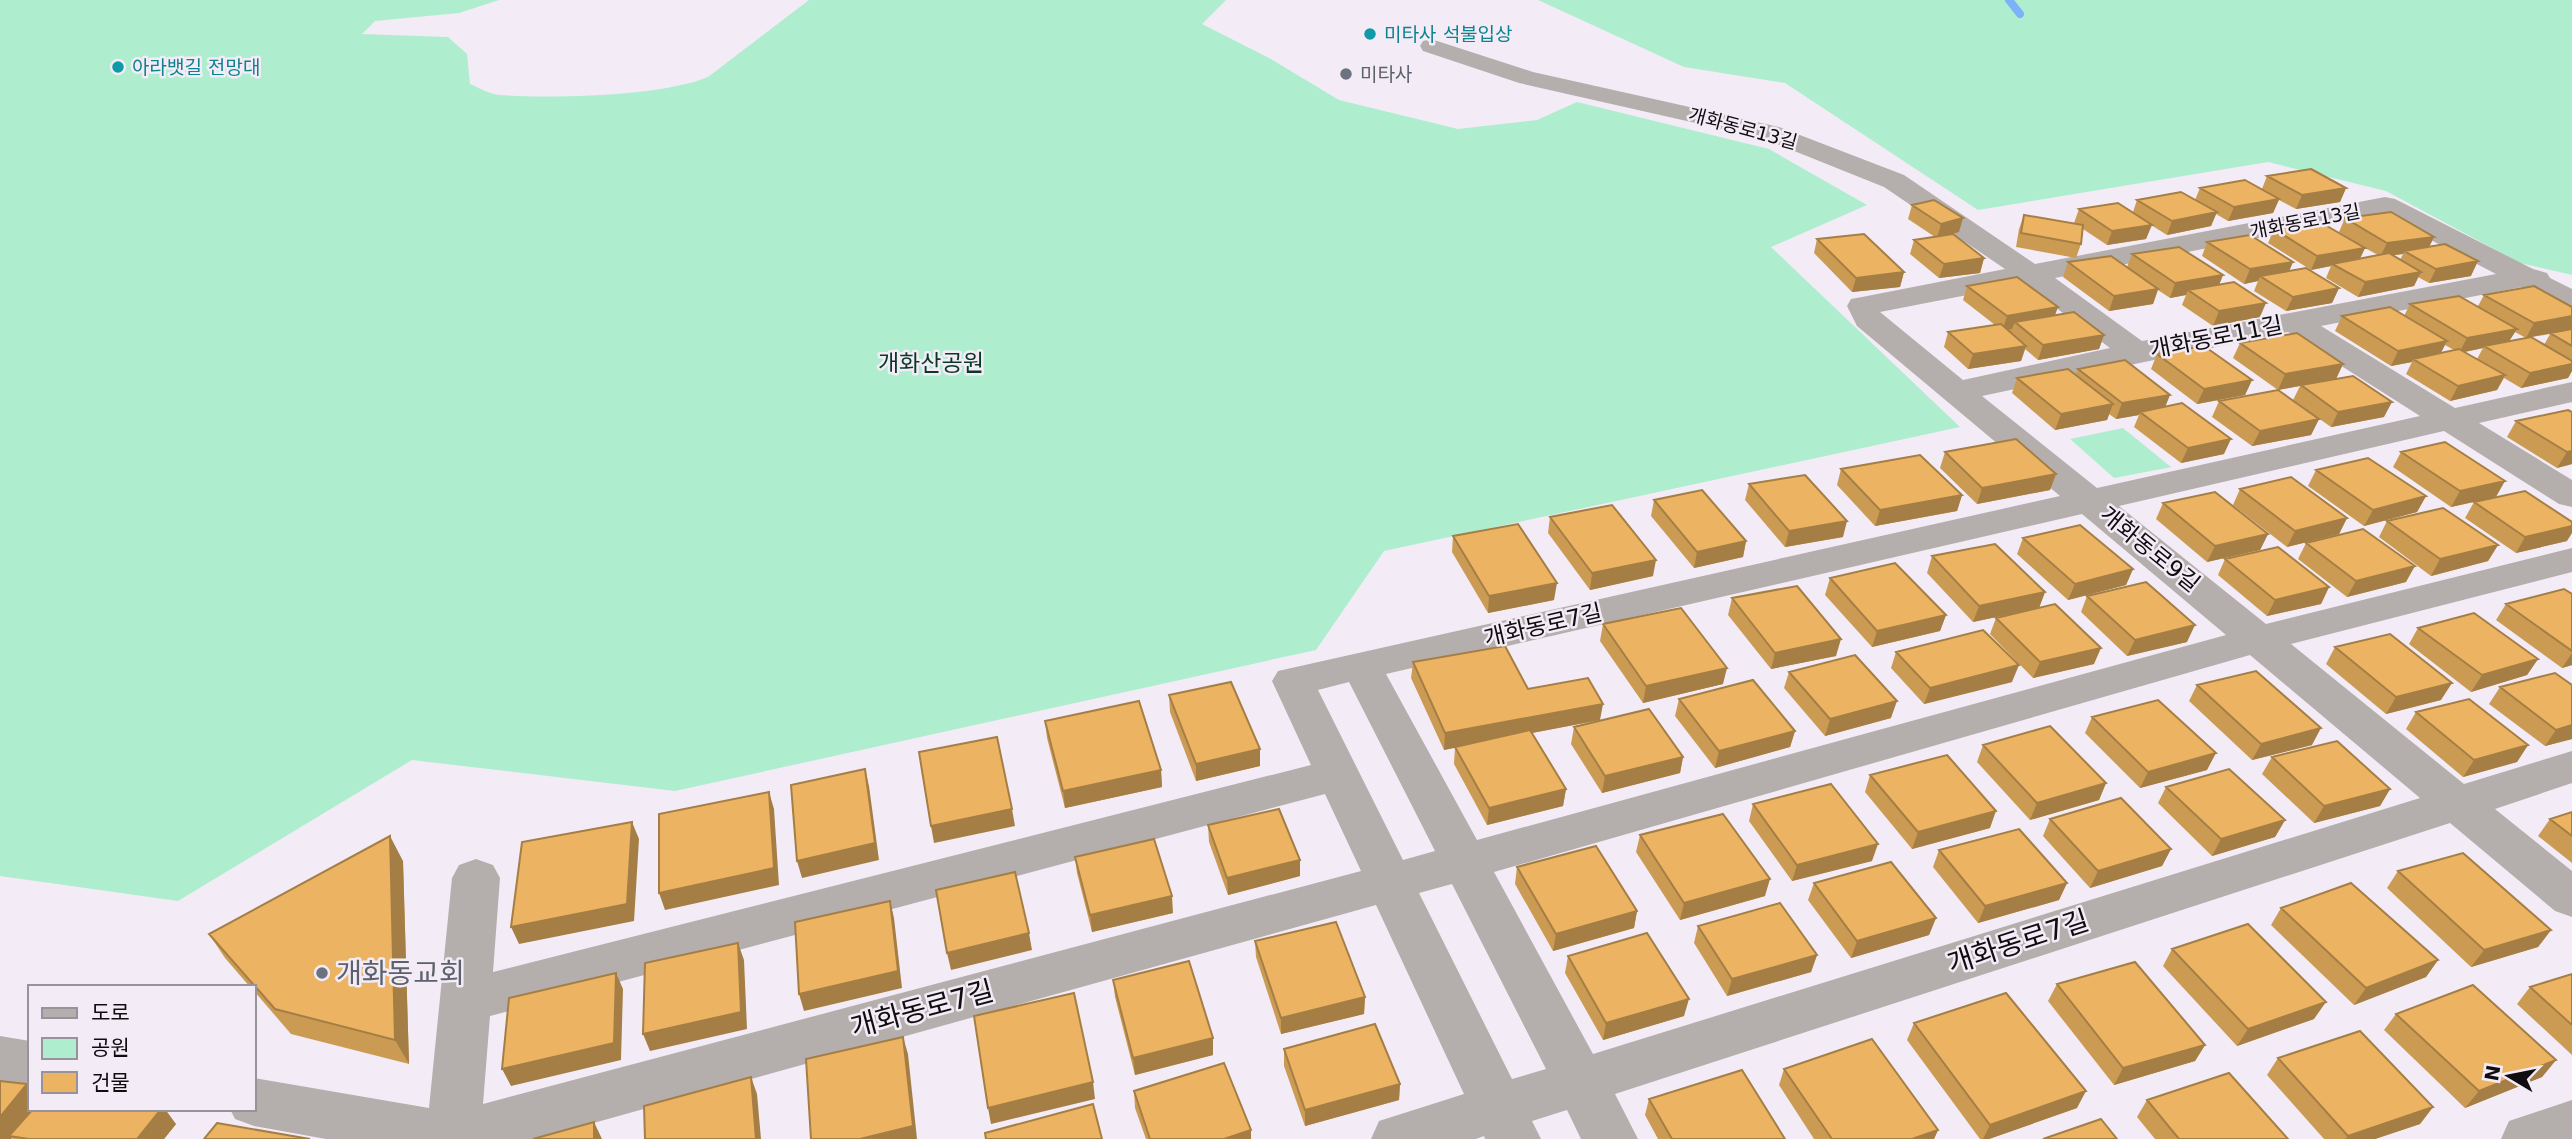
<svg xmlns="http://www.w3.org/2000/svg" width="2572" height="1139" font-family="'DejaVu Sans','Noto Sans KR',sans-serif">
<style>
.green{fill:#afedcf}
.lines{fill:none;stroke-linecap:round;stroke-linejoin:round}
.stream{stroke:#7cb2fa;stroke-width:8}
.minor{fill:#b4afad;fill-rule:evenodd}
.wall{fill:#cb9b54;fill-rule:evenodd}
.shaded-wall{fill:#a57e45}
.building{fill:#ecb462;stroke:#a57e45;stroke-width:2}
.culture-dot{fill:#0f9aa8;stroke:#f3ecf6;stroke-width:2.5}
.worship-dot{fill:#6b7280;stroke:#f3ecf6;stroke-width:2.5}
.labels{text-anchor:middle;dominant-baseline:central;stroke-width:5;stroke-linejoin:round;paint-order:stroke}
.far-culture-label{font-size:19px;fill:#0d838f;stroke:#f3ecf6;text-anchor:start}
.far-worship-label{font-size:19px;fill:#5b616d;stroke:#f3ecf6;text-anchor:start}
.far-street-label{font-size:19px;fill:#0f0d10;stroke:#f3ecf6}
.street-label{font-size:23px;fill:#0f0d10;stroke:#f3ecf6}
.park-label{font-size:23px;fill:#083826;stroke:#f3ecf6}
.near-street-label{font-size:28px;fill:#0f0d10;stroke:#f3ecf6}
.near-worship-label{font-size:28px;fill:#5b616d;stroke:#f3ecf6;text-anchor:start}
</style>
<rect width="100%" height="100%" fill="#f3ecf6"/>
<path class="green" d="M0,0H499L459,13L375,21L362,34L448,37L467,54L470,84C479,88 490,94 500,95C549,99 664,96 708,77L809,0H1226L1202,24L1269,58L1339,100L1458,129L1537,120L1577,102L1769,149L1867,205L1771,247L1960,427L1384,551L1316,650L675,791L412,760L178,901L0,876Z
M1538,0H2572V275L2520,263L2386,191L2268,162L1978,210L1785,83L1684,67Z
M2123,428L2171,467H2172L2114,478L2070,439Z"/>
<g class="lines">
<path class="stream" d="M2009,0L2020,14"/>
<path class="minor" d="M1431,39L1533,72L1779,127L1904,175L2035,264L2385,197L2395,199L2533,269L2547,273L2550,278L2572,289V310L2522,287L2321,326L2455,408L2572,382V402L2479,423L2572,480V507L2559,504L2444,431L2119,506L2266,624L2572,548V572L2291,644L2464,784L2572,751V783L2495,809L2572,871V917L2555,911L2450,823L1615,1094L1638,1139H1581L1567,1110L1532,1121L1541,1139H1485L1484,1136L1476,1139H1371L1379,1121L1464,1094L1376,905L536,1139H326L254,1126L235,1119L230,1109H254V1078L429,1108L452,878L459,865L476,859L493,865L500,878L493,972L1311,765L1272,681L1278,671L2060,496L1857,326L1847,306L1851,299L1862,297L2005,269L1884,187L1762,138L1519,83L1423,51L1420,46L1423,41ZM2381,214L2496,274L2142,341L2055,278ZM2024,284L2110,348L1963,380L1880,312ZM2288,332L2420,416L2097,488L1982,396ZM2082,514L2226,635L1477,840L1386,674ZM2250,655L2420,798L1593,1054L1494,872ZM1349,682L1435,851L1403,860L1318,690ZM1325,794L1361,871L483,1104L490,1016ZM1452,884L1546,1069L1512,1079L1419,893Z
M0,1036L30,1041V1087L0,1082Z
M2572,1100V1139H2501L2509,1121Z"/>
</g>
<path class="wall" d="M2267,176L2346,188L2340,202L2296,209L2279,200L2273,213L2228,221L2216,214L2211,226L2167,235L2151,225L2146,239L2107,245L2083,229L2081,244L2076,258L2016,247L2019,229L2024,215L2075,224L2074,223L2079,209L2133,212L2137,200H2195L2200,188L2262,189Z
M1912,205L1959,232L1947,235L1984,258L1980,273L1939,278L1910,254L1914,240L1935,237L1908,219Z
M2345,218L2434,237L2429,247L2471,276L2429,283L2418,277L2414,286L2358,297L2326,278L2331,266L2311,270L2268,243L2274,229L2363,247L2339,232ZM2365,248L2378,255L2360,259ZM2403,254L2400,260L2392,255Z
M1817,239L1904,272L1900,287L1852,292L1814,253Z
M2207,242L2293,262L2289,271L2339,288L2332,303L2286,311L2254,291L2258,281L2244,284L2202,256Z
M2132,254L2223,275L2219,285L2260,317L2213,326L2182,305L2186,295L2170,298L2158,290L2153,304L2109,311L2063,277L2068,262L2127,267Z
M1967,286L2055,315L2104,335L2099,349L2038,360L2025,349L2021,361L1968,369L1944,347L1948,332L1995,325L1963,300Z
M2484,295L2572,307V371L2568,378L2521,388L2504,378L2497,390L2450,401L2406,374L2412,362L2391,366L2335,331L2342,316H2404L2410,304L2478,306ZM2515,332L2526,338L2550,334L2544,345L2509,341ZM2445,345L2454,350L2441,353ZM2483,348L2477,359L2465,352Z
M2240,343L2343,364L2336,379L2384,417L2331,427L2293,400L2300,386L2278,390L2233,358Z
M2157,354L2252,380L2245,395L2197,404L2151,369Z
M2078,369L2166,406L2224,454L2181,463L2134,427L2139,415L2116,419L2109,414L2107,420L2055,430L2012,393L2017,378L2075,375Z
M2219,401L2319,419L2311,435L2252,446L2212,417Z
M2568,410L2572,464L2557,468L2507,437L2516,421Z
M1945,452L2056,474L2050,490L1977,504L1940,468Z
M2401,452L2496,497L2451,507L2393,467Z
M1841,469L1962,495L1957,511L1875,526L1837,485Z
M2316,470L2426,496L2417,512L2364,526L2308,486Z
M1749,484L1843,537L1785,547L1745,500Z
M2240,489L2347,518L2339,534L2287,547L2233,505Z
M1654,500L1746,541L1743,557L1694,568L1651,516Z
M2474,502L2567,541L2516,553L2465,518Z
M2163,503L2268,534L2260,550L2207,562L2156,519Z
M1550,517L1653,576L1590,590L1548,533Z
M2387,521L2498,545L2488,561L2431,576L2379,537Z
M1453,536L1554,600L1488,613L1452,552Z
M2023,538L2133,569L2126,585L2068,600L2017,554Z
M2306,543L2406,582L2347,597L2298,559Z
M1932,556L2045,592L2039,608L1973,622L1927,573Z
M2225,559L2329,587L2321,604L2267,616L2218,575Z
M1830,578L1946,615L1940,631L1872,647L1825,595Z
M2572,594V665L2562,668L2496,620L2506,604Z
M2087,596L2187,642L2127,656L2081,612Z
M1732,598L1836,656L1771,669L1728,615Z
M1996,618L2094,664L2033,678L1990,634Z
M1603,624L1723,684L1643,703L1600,641Z
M2418,628L2538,659L2527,675L2471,692L2409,644Z
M2335,647L2441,700L2386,714L2326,664Z
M1896,652L2012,682L1924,704L1891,668Z
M1413,662L1528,689L1600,720L1532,733L1566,789L1563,806L1487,825L1454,764L1455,747L1444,750L1411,678Z
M1789,672L1891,718L1825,736L1784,688Z
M2197,685L2312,745L2252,760L2189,701Z
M2500,687L2572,739L2545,746L2489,704Z
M1169,695L1260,766L1196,781L1170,712Z
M1679,699L1795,731L1790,747L1715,768L1675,716Z
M2416,712L2528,745L2517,762L2463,777L2406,729Z
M2092,717L2207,770L2140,788L2085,733Z
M1045,721L1161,770L1162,787L1065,808L1047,738Z
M1574,727L1683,757L1680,773L1602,793L1571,744Z
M1983,745L2106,783L2099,800L2030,820L1977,762Z
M2272,757L2390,789L2380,806L2314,823L2262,774Z
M1870,775L1990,828L1912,849L1865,792Z
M2166,787L2285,820L2275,837L2212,856L2158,803Z
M1753,804L1872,861L1792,881L1749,821Z
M2572,812V863L2538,836L2550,819Z
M2050,819L2171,849L2162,866L2090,888L2043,836Z
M1208,825L1300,876L1228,895L1209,842Z
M1640,835L1765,896L1680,920L1636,852Z
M1939,850L2067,883L2059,900L1978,923L1933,867Z
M1075,857L1173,913L1092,932L1077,873Z
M403,861L409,1064L291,1034L254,991V987H250L225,958L209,934Z
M1517,867L1637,911L1634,928L1553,951L1515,884Z
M2398,871L2551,930L2538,947L2471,967L2387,888Z
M1814,883L1936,918L1929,935L1851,958L1808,900Z
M2281,908L2438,960L2426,977L2354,1005L2271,925Z
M1698,926L1817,955L1811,972L1727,996L1694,943Z
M1255,941L1365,997L1364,1014L1281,1034L1256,957Z
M2172,949L2314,1019L2237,1046L2163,966Z
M1568,956L1684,1016L1603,1040L1565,973Z
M2572,974V1055L2517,1004L2530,987Z
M1113,980L1213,1038V1055L1135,1075L1115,997Z
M2057,984L2205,1045L2195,1061L2114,1085L2048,1001Z
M2396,1014L2556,1060L2542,1077L2465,1108L2384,1030Z
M1914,1023L2077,1108L1989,1139H1980L1907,1040Z
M1284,1049L1400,1084L1399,1100L1305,1126L1284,1066Z
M2278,1058L2433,1107L2420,1124L2375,1139H2324L2267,1075Z
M1784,1069L1938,1130L1934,1139H1814L1779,1085Z
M27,1084L30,1087V1109L176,1124L164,1139H13L12,1138L11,1139H0Z
M1134,1091L1251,1130V1139H1146L1135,1108Z
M1649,1099L1785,1139H1658L1645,1115Z
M2147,1100L2288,1139H2155L2137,1117Z"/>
<path class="shaded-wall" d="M2346,188L2340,202L2296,209L2302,195Z
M2279,199L2273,213L2228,221L2234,207Z
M2217,212L2211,226L2167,235L2172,221Z
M1963,218L1959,232L1937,238L1941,224Z
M2152,225L2146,239L2107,245L2112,231Z
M2434,237L2427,251H2404L2403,254L2380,257L2387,243Z
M2365,248L2358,262L2332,264L2331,266L2311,270L2317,256Z
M1984,258L1980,273L1939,278L1944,264Z
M2478,261L2471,276L2429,283L2436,269Z
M2293,262L2287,276H2260L2258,281L2244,284L2250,269Z
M1904,272L1900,287L1852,292L1856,278Z
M2421,272L2414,286L2358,297L2365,282Z
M2223,275L2217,290H2188L2186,295L2170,298L2175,283Z
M2339,288L2332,303L2286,311L2293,297Z
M2158,289L2153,304L2109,311L2114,296Z
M2266,303L2260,317L2213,326L2219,311Z
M2058,307L2053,321L2015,322L2012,329L2002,331L2007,316Z
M2572,316V329L2526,338L2534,323Z
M2517,329L2508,343L2484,346L2483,348L2459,353L2467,338Z
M2104,335L2099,349L2038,360L2043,345Z
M2447,341L2439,356L2413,359L2412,362L2391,366L2398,351Z
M2026,346L2021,361L1968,369L1973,354Z
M2343,364L2336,379L2278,390L2285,374Z
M2572,364V371L2568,378L2521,388L2530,373Z
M2505,375L2497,390L2450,401L2458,386Z
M2252,380L2245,395L2197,404L2204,389Z
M2170,395L2164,410L2140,412L2139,415L2116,419L2122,403Z
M2392,402L2384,417L2331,427L2338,412Z
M2113,404L2107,420L2055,430L2061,414Z
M2319,419L2311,435L2252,446L2260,431Z
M2231,439L2224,454L2181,463L2188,448Z
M2572,451V464L2557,468L2567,452Z
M2056,474L2050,490L1977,504L1982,488Z
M2505,481L2496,497L2451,507L2460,491Z
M1962,495L1957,511L1875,526L1880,510Z
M2426,496L2417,512L2364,526L2373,510Z
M2347,518L2339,534L2287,547L2295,531Z
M1847,521L1843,537L1785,547L1789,531Z
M2572,526V533L2567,541L2516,553L2525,537Z
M2268,534L2260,550L2207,562L2215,546Z
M1746,541L1743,557L1694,568L1697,552Z
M2498,545L2488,561L2431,576L2440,559Z
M1656,560L1653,576L1590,590L1592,573Z
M2415,566L2406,582L2347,597L2356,581Z
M2133,569L2126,585L2068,600L2075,584Z
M1557,583L1554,600L1488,613L1489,596Z
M2329,587L2321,604L2267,616L2275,600Z
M2045,592L2039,608L1973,622L1979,606Z
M1946,615L1940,631L1872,647L1877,631Z
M2195,625L2187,642L2127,656L2135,640Z
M1841,639L1836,656L1771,669L1775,653Z
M2101,648L2094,664L2033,678L2040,662Z
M2572,653V665L2562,668Z
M2538,659L2527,675L2471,692L2482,675Z
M2019,665L2012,682L1924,704L1930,688Z
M1727,668L1723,684L1643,703L1646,686Z
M2452,683L2441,700L2386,714L2396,697Z
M1897,701L1891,718L1825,736L1830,719Z
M1603,704L1600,720L1444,750L1445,733Z
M2572,725V739L2545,746L2556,730Z
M2321,728L2312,745L2252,760L2261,744Z
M1795,731L1790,747L1715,768L1719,751Z
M2528,745L2517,762L2463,777L2474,760Z
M1260,749V766L1196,781V764Z
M2216,753L2207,770L2140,788L2148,772Z
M1683,757L1680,773L1602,793L1605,776Z
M865,769L869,786L879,860L802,878L797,861Z
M1161,770L1162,787L1065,808L1063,791Z
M2106,783L2099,800L2030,820L2037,803Z
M1566,789L1563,806L1487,825L1489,808Z
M2390,789L2380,806L2314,823L2324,806Z
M769,792L774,809L779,885L665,910L659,893Z
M1012,809L1015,826L934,843L931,826Z
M1996,811L1990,828L1912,849L1918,832Z
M2285,820L2275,837L2212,856L2221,839Z
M632,822L639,839L634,921L519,944L511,927Z
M390,836L403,861L409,1064L395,1040Z
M1878,844L1872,861L1792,881L1797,865Z
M2171,849L2162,866L2090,888L2098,871Z
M1300,860V876L1228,895L1227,878Z
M1770,879L1765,896L1680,920L1684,903Z
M2067,883L2059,900L1978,923L1985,906Z
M1172,896L1173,913L1092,932L1090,915Z
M890,901L894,918L902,988L804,1011L799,994Z
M1637,911L1634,928L1553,951L1556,934Z
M1936,918L1929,935L1851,958L1857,941Z
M2551,930L2538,947L2471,967L2484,950Z
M1029,933L1032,950L951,970L947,953Z
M738,943L744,960L747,1029L650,1051L643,1034Z
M1817,955L1811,972L1727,996L1732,979Z
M2438,960L2426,977L2354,1005L2366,988Z
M616,973L623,989L621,1060L511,1086L502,1069Z
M1365,997L1364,1014L1281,1034V1018Z
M1689,999L1684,1016L1603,1040L1606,1023Z
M2326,1002L2314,1019L2237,1046L2248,1029Z
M903,1037L908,1054L917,1139H860Z
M1213,1038V1055L1135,1075L1133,1058Z
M2205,1045L2195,1061L2114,1085L2123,1068Z
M2556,1060L2542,1077L2465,1108L2479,1091Z
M751,1077L757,1094L761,1139H756Z
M1093,1082L1095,1099L991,1124L988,1108Z
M27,1084L30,1087V1109H35L9,1136L12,1138L11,1139H0V1117Z
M1400,1084L1399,1100L1305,1126V1110Z
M2086,1091L2077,1108L1989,1139H1983L1990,1125Z
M2433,1107L2420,1124L2375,1139H2345L2348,1136Z
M161,1109H165L176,1124L164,1139H137Z
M594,1122L602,1139H594Z
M1251,1130V1139H1224Z
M1938,1130L1934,1139H1912Z"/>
<path class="building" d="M2311,169L2346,188L2302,195L2267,176Z
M2245,180L2279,199L2234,207L2200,188Z
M2181,192L2217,212L2172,221L2137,200Z
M1934,200L1963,218L1941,224L1912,205Z
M2118,203L2152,225L2112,231L2079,209Z
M2391,212L2434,237L2387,243L2345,218Z
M2024,215L2083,225L2081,244L2021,233Z
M2320,222L2365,248L2317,256L2274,229Z
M1864,234L1904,272L1856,278L1817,239Z
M1953,234L1984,258L1944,264L1914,240Z
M2250,235L2293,262L2250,269L2207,242Z
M2445,244L2478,261L2436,269L2404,251Z
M2179,247L2223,275L2175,283L2132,254Z
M2389,253L2421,272L2365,282L2332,264Z
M2111,256L2158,289L2114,296L2068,262Z
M2306,268L2339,288L2293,297L2260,276Z
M2017,277L2058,307L2007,316L1967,286Z
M2234,282L2266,303L2219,311L2188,290Z
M2534,286L2572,307V316L2534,323L2484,295Z
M2459,296L2517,329L2467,338L2410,304Z
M2390,307L2447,341L2398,351L2342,316Z
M2074,312L2104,335L2043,345L2015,322Z
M2001,324L2026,346L1973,354L1948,332Z
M2572,329V346L2550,333Z
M2297,333L2343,364L2285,374L2240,343Z
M2531,337L2572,361V364L2530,373L2484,346Z
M2204,346L2252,380L2204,389L2157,354Z
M2459,349L2505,375L2458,386L2413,359Z
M2125,360L2170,395L2122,403L2078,369Z
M2068,369L2113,404L2061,414L2017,378Z
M2353,376L2392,402L2338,412L2301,385Z
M2278,390L2319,419L2260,431L2219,401Z
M2182,403L2231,439L2188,448L2140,412Z
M2568,410L2572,412V451L2567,452L2516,421Z
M2016,439L2056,474L1982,488L1945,452Z
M2445,442L2505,481L2460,491L2401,452Z
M1920,455L1962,495L1880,510L1841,469Z
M2368,458L2426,496L2373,510L2316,470Z
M1805,475L1847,521L1789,531L1749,484Z
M2291,477L2347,518L2295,531L2240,489Z
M1702,490L1746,541L1697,552L1654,500Z
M2525,491L2572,522V526L2525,537L2474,502Z
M2215,492L2268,534L2215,546L2163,503Z
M1612,505L1656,560L1592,573L1550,517Z
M2443,508L2498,545L2440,559L2387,521Z
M1518,524L1557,583L1489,596L1453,536Z
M2080,525L2133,569L2075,584L2023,538Z
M2363,529L2415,566L2356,581L2306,543Z
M1995,544L2045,592L1979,606L1932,556Z
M2278,547L2329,587L2275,600L2225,559Z
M1895,563L1946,615L1877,631L1830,578Z
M2146,582L2195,625L2135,640L2087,596Z
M1797,586L1841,639L1775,653L1732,598Z
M2564,589L2572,594V651L2506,604Z
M2055,604L2101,648L2040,662L1996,618Z
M1681,608L1727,668L1646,686L1603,624Z
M2474,613L2538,659L2482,675L2418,628Z
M1983,630L2019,665L1930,688L1896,652Z
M2390,634L2452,683L2396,697L2335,647Z
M1505,646L1528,689L1588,678L1603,704L1445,733L1413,662Z
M1855,655L1897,701L1830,719L1789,672Z
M2256,671L2321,728L2261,744L2197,685Z
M2555,673L2572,685V725L2556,730L2500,687Z
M1753,680L1795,731L1719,751L1679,699Z
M1231,682L1260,749L1196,764L1169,695Z
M2469,699L2528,745L2474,760L2416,712Z
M2158,700L2216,753L2148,772L2092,717Z
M1139,701L1161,770L1063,791L1045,721Z
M1649,709L1683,757L1605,776L1574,727Z
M2050,726L2106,783L2037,803L1983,745Z
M1530,730L1566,789L1489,808L1455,747Z
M997,737L1012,809L931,826L919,752Z
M2337,741L2390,789L2324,806L2272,757Z
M1947,755L1996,811L1918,832L1870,775Z
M865,769L875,843L797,861L791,785Z
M2229,769L2285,820L2221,839L2166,787Z
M1831,784L1878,844L1797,865L1753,804Z
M769,792L774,868L659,893V814Z
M2121,798L2171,849L2098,871L2050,819Z
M1279,809L1300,860L1227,878L1208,825Z
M2572,812V836L2550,819Z
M1723,814L1770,879L1684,903L1640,835Z
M632,822L627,904L511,927L522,842Z
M2019,829L2067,883L1985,906L1939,850Z
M390,836L395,1040L275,1009L209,934Z
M1154,839L1172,896L1090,915L1075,857Z
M1596,846L1637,911L1556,934L1517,867Z
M2463,853L2551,930L2484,950L2398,871Z
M1891,862L1936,918L1857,941L1814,883Z
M1015,872L1029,933L947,953L936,890Z
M2351,883L2438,960L2366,988L2281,908Z
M890,901L898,971L799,994L795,922Z
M1780,903L1817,955L1732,979L1698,926Z
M1336,922L1365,997L1281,1018L1255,941Z
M2248,924L2326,1002L2248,1029L2172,949Z
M1647,933L1689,999L1606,1023L1568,956Z
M738,943L741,1012L643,1034L645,963Z
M1189,961L1213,1038L1133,1058L1113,980Z
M2135,962L2205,1045L2123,1068L2057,984Z
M616,973L614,1043L502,1069L509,998Z
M2572,974V1025L2530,987Z
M2473,985L2556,1060L2479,1091L2396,1014Z
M1074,993L1093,1082L988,1108L974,1016Z
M2006,993L2086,1091L1990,1125L1914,1023Z
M1375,1024L1400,1084L1305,1110L1284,1049Z
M2360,1031L2433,1107L2348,1136L2278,1058Z
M903,1037L913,1126L860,1139H811L806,1059Z
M1872,1039L1938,1130L1912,1139H1832L1784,1069Z
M1224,1063L1251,1130L1224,1139H1150L1134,1091Z
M1742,1070L1785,1139H1672L1649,1099Z
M2229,1073L2288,1139H2179L2147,1100Z
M751,1077L756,1139H645L644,1106Z
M0,1081L27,1084L0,1117Z
M1093,1104L1102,1139H986L985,1133Z
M33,1109H161L137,1139H29L9,1136Z
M2101,1119L2117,1139H2043Z
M594,1122V1139H533Z
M217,1123L310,1139H204Z"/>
<g class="culture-dot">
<circle cx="1370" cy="34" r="7"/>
<circle cx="118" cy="67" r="7"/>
</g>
<g class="worship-dot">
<circle cx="1346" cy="74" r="7"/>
<circle cx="322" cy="973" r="7"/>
</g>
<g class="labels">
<g class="far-culture-label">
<text x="1384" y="34">미타사 석불입상</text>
<text x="132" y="67">아라뱃길 전망대</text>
</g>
<g class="far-worship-label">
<text x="1360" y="74">미타사</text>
</g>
<g class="far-street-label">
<text transform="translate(1743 128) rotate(15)">개화동로13길</text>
<text transform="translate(2305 221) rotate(-11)">개화동로13길</text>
</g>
<g class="street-label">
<text transform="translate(2216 337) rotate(-11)">개화동로11길</text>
<text transform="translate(2150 549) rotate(39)">개화동로9길</text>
<text transform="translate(1543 625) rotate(-13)">개화동로7길</text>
</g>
<g class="park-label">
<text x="931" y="363">개화산공원</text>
</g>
<g class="near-street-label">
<text transform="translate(2018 942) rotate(-18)">개화동로7길</text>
<text transform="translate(922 1009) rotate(-15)">개화동로7길</text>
</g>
<g class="near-worship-label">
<text x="336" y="973">개화동교회</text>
</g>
</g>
<rect x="28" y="985" width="228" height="126" fill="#f3ecf6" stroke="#98939a" stroke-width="2"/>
<rect x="42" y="1008" width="35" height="10" fill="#b4afad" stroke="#98939a" stroke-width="2"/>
<text x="91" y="1020" font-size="21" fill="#0f0d10">도로</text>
<rect x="42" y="1038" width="35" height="21" fill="#afedcf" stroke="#98939a" stroke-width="2"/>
<text x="91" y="1055" font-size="21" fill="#0f0d10">공원</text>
<rect x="42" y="1072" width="35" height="21" fill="#ecb462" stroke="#98939a" stroke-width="2"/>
<text x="91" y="1090" font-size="21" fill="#0f0d10">건물</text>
<g transform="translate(2509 1076) rotate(280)" stroke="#f3ecf6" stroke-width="5" paint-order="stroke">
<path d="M0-5L12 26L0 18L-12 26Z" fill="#0f0d10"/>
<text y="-10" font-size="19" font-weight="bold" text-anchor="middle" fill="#0f0d10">N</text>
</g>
</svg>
